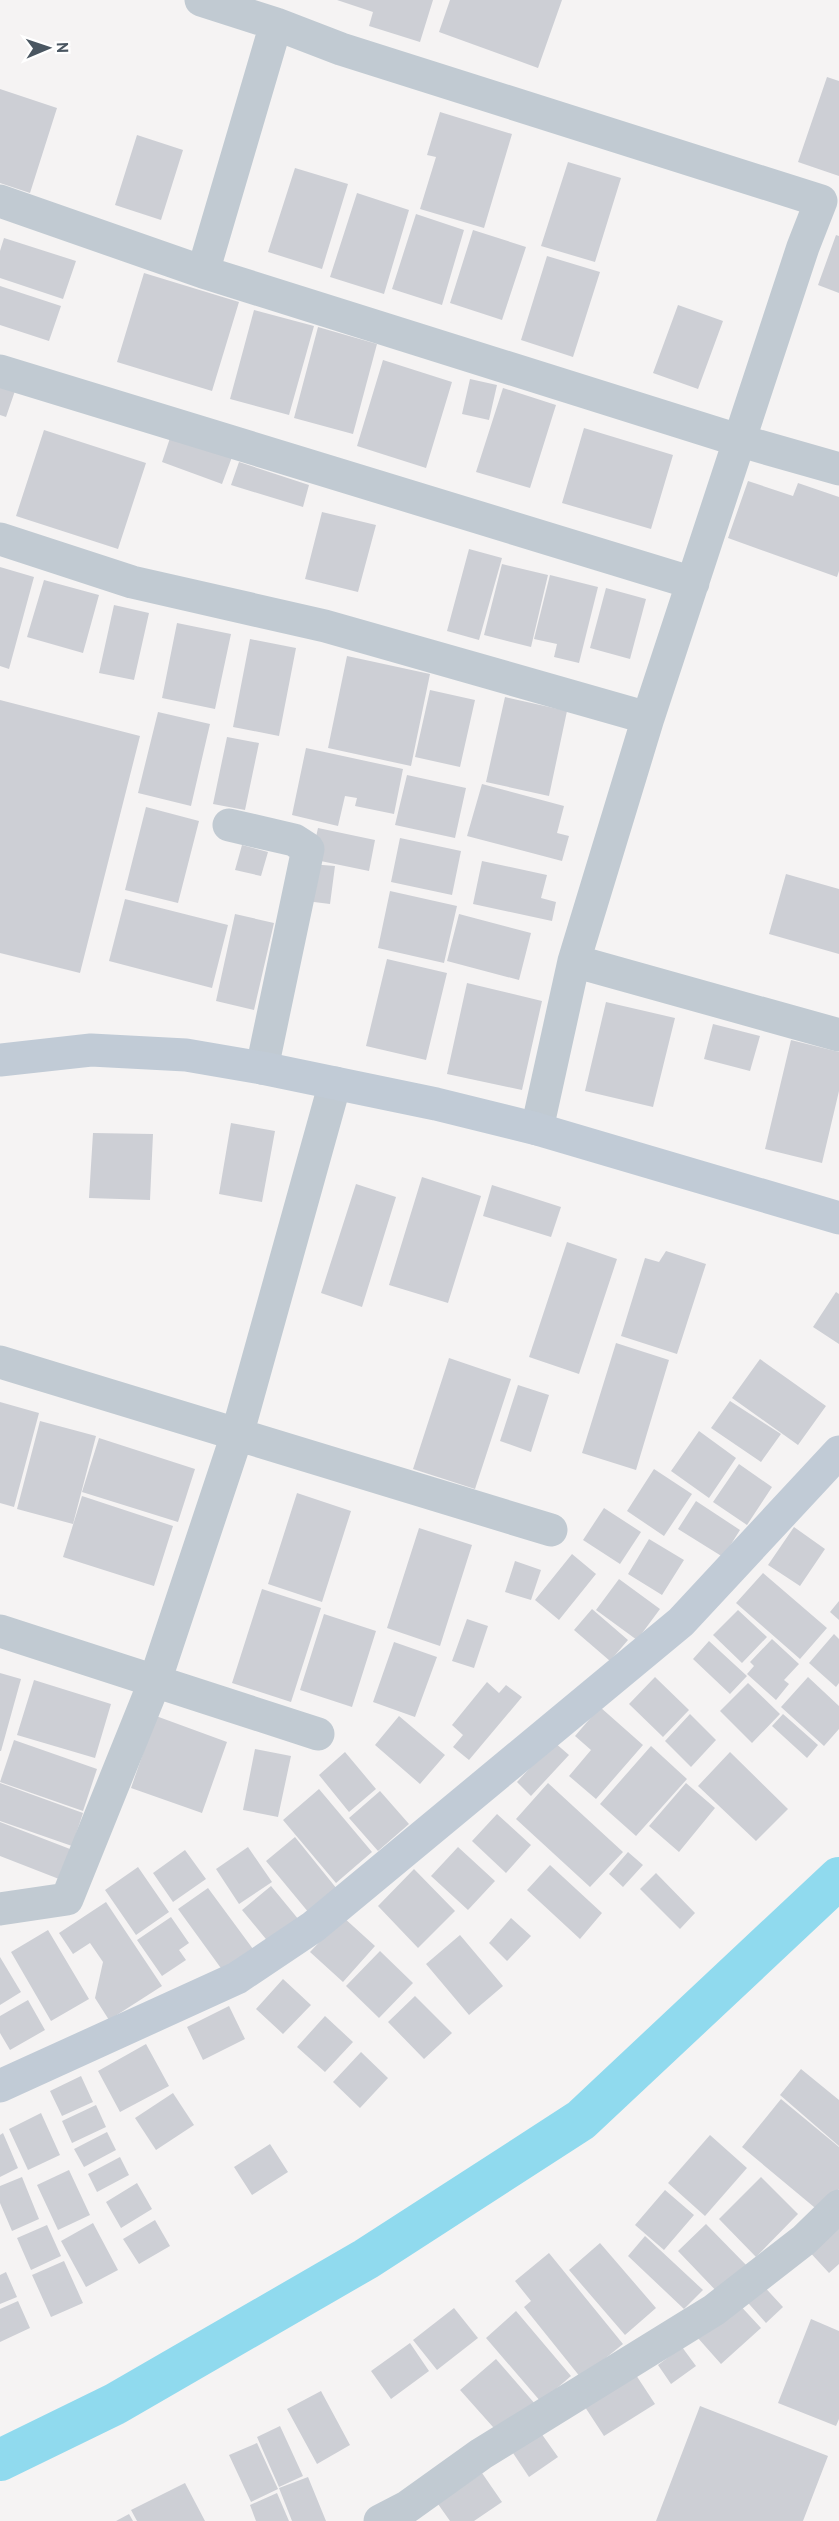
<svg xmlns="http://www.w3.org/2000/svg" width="839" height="2521" font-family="'PT Sans',sans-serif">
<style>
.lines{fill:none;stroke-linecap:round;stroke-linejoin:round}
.canal{stroke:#90daee;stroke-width:42}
.building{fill:#cdcfd5}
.street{stroke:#c1cad2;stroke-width:33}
.secondary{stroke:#c1cbd6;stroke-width:33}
</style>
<rect width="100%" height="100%" fill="#f5f3f3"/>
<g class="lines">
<path class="canal" d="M0,2460L115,2404L366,2259L581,2120L839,1878"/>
</g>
<path class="building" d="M337,0H433L420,42L369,26L373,12Z
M450,0H562L538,68L439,32Z
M827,77L839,81V176L798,162Z
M0,89L57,108L30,193L0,183Z
M440,112L512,134L484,228L420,209L436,157L427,155Z
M137,135L183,150L161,220L115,205Z
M568,162L621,178L595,262L541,246Z
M295,168L348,184L322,269L268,252Z
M357,193L409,210L384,294L330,277Z
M416,214L464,230L442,305L392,289Z
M473,230L526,247L502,320L450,303Z
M836,235L839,236V293L818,285Z
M4,238L76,261L63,299L0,278V251Z
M547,256L600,272L573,357L521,340Z
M144,273L239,302L212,391L117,362Z
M0,286L61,306L49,341L0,325Z
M678,305L723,321L698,389L653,373Z
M254,310L314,326L289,415L230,399Z
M318,327L377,344L353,434L294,418Z
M383,360L452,382L426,468L357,446Z
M470,379L497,385L489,420L462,414Z
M0,382L16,388L6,417L0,415Z
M503,388L556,405L530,488L476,472Z
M584,428L673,455L651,529L562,503Z
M44,430L146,463L118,549L16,516Z
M171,435L232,457L222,484L162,462Z
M239,462L309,485L303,507L231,485Z
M748,481L793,496L798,483L839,497V571L837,577L728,538Z
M322,512L376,525L358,592L305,579Z
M469,549L502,558L479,640L447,631Z
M502,564L548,575L531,647L484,635Z
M0,567L34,577L9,669L0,666Z
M550,575L598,587L579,663L554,657L557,644L534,639Z
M44,580L99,595L83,653L27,637Z
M606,588L646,599L630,659L590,648Z
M114,605L149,613L134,680L99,673Z
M177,623L231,634L215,709L162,698Z
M250,639L296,648L279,736L233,727Z
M347,656L430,674L411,766L328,748Z
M430,690L475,700L460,767L415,757Z
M505,697L567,711L549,796L486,782Z
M0,700L140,736L80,973L0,953Z
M158,712L210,724L191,806L138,793Z
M227,737L259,743L245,810L213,804Z
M306,748L403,769L394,814L355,806L357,798L345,796L338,826L292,815Z
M407,775L466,788L455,838L395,825Z
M482,784L564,806L557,833L569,836L562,861L467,836Z
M146,807L199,821L178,903L125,890Z
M318,828L375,840L369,871L311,859Z
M400,838L461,851L452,895L391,882Z
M242,845L268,852L261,876L235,870Z
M482,861L547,875L541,898L556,902L552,921L473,904Z
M310,864L335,866L330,904L306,901Z
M786,874L839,889V954L769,934Z
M390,891L457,906L444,963L378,948Z
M125,899L228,925L212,988L109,961Z
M235,914L274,923L254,1010L216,1001Z
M459,914L531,933L519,980L447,961Z
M387,959L447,973L426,1060L366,1046Z
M467,983L542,1001L522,1090L447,1074Z
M606,1002L675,1018L653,1107L585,1091Z
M713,1024L760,1036L750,1071L704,1059Z
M791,1040L839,1052V1091L822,1163L765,1149Z
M231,1123L275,1131L262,1202L219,1194Z
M93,1133L153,1134L150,1200L89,1198Z
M422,1177L481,1196L448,1303L389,1285Z
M356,1184L396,1197L362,1307L321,1293Z
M492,1185L561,1207L551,1237L483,1216Z
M567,1242L617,1259L579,1374L529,1357Z
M666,1251L706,1264L677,1354L621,1336L645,1258L659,1262Z
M836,1292L839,1294V1344L813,1327Z
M616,1343L669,1360L636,1470L582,1453Z
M449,1358L511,1379L475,1489L413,1469Z
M760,1359L826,1406L798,1445L732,1398Z
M518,1385L549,1395L531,1452L500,1441Z
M730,1401L781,1434L761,1462L711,1428Z
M0,1402L39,1413L14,1507L0,1503Z
M40,1421L96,1436L73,1524L17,1509Z
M699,1431L736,1458L709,1498L671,1471Z
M99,1438L195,1469L178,1522L82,1492Z
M739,1464L772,1487L747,1525L713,1502Z
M654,1469L692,1494L664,1536L627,1511Z
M297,1493L351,1511L322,1602L268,1584Z
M82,1496L173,1526L154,1586L63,1557Z
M696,1501L740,1530L723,1557L678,1529Z
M604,1508L641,1532L620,1564L583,1540Z
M794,1527L825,1549L800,1586L768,1565Z
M419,1528L472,1545L440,1646L387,1628Z
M649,1539L684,1560L662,1595L628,1574Z
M572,1554L596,1574L559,1620L535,1600Z
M515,1561L541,1570L531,1600L505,1592Z
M763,1573L827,1628L800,1659L736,1603Z
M619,1579L660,1609L637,1640L596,1610Z
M262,1589L321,1608L291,1702L232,1683Z
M839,1601V1620L830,1612Z
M592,1609L628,1640L610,1661L574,1630Z
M738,1610L767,1637L742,1663L713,1635Z
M324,1614L376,1631L352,1707L300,1690Z
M467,1619L488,1626L474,1668L452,1661Z
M834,1634L839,1639V1683L836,1687L809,1663Z
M772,1639L799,1664L784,1680L789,1684L776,1700L747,1674L754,1666L750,1662Z
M709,1641L747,1676L730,1694L693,1659Z
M394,1642L437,1657L415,1717L373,1702Z
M0,1673L21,1679L1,1751H0Z
M655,1677L689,1710L663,1737L629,1704Z
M808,1677L839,1706V1729L824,1746L781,1707Z
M34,1680L111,1704L95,1758L17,1735Z
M487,1682L499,1693L506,1685L522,1697L469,1760L453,1747L463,1735L452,1725Z
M748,1683L780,1714L752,1743L720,1711Z
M600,1707L643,1745L596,1799L569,1776L591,1750L575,1736Z
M690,1714L716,1740L691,1767L665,1741Z
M783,1714L818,1745L807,1758L772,1726Z
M156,1716L227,1742L202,1813L131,1788Z
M399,1716L445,1755L420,1784L375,1745Z
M14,1740L97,1769L83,1811L0,1782Z
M554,1742L569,1755L531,1796L517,1782Z
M651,1746L687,1779L636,1836L600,1804Z
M255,1749L291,1756L278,1817L243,1810Z
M345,1752L376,1789L349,1812L319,1775Z
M730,1752L788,1809L756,1841L698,1786Z
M0,1783L83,1813L72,1846L0,1821Z
M548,1783L623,1852L590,1887L516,1819Z
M686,1783L715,1808L679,1852L649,1826Z
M319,1789L372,1852L336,1883L283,1820Z
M380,1791L409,1824L378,1851L349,1818Z
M497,1814L531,1845L506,1873L472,1841Z
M0,1822L70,1849L59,1879L0,1856Z
M295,1837L337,1889L309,1913L266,1861Z
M248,1847L272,1882L239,1904L216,1869Z
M458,1847L495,1881L468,1910L431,1876Z
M185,1850L206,1879L173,1902L153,1873Z
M628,1852L643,1865L623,1887L609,1874Z
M550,1865L602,1913L580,1939L527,1890Z
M138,1867L169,1912L136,1935L105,1890Z
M414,1869L455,1911L418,1948L378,1906Z
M656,1873L695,1913L680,1929L640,1889Z
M271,1886L299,1920L270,1944L242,1910Z
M208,1888L253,1949L223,1971L178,1909Z
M106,1902L162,1986L109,2020L95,1998L103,1962L90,1943L73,1954L59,1933Z
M171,1917L189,1943L179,1950L186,1960L162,1976L137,1940Z
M343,1917L375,1946L343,1982L310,1952Z
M511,1918L531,1936L507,1961L489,1943Z
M48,1930L89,1999L51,2021L11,1952Z
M460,1935L503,1986L469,2015L426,1964Z
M380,1951L413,1983L379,2018L346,1986Z
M0,1957L21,1992L0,2005Z
M283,1979L311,2005L283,2034L256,2009Z
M415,1996L452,2033L424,2059L388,2022Z
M28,2000L45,2030L10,2050L0,2033V2016Z
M229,2006L245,2039L203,2060L187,2027Z
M325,2016L353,2042L325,2072L297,2047Z
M146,2044L169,2086L120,2112L98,2071Z
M361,2052L388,2078L360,2108L333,2082Z
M801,2069L839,2100V2146L780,2095Z
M81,2076L93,2102L62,2116L50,2091Z
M173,2093L194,2125L156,2150L135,2118Z
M781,2099L839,2147V2189L820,2212L742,2147Z
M96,2105L106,2127L72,2143L62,2121Z
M41,2113L60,2155L28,2170L9,2129Z
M107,2132L116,2150L84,2167L74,2149Z
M3,2133L18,2168L0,2177V2135Z
M710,2135L747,2168L705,2216L668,2183Z
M270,2144L288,2172L252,2195L234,2167Z
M120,2157L129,2175L97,2192L88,2174Z
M69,2170L90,2215L58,2230L37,2185Z
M22,2177L39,2219L12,2231L0,2203V2186Z
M761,2177L798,2214L756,2257L719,2219Z
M137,2183L152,2209L121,2228L106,2202Z
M665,2190L694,2215L664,2250L635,2225Z
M155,2220L170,2246L139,2264L123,2239Z
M839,2222V2264L829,2273L806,2248Z
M93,2223L118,2270L86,2287L61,2241Z
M706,2224L750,2269L722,2297L678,2251Z
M47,2225L61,2256L31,2270L17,2238Z
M645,2236L703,2290L684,2309L628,2256Z
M600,2243L656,2308L625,2335L569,2270Z
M549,2253L623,2344L581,2378L524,2307L531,2301L515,2281Z
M64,2261L83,2303L51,2317L32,2275Z
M6,2272L17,2297L0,2304V2275Z
M759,2281L783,2307L766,2323L742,2296Z
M18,2301L30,2328L0,2342V2309Z
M736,2301L761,2328L721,2364L697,2337Z
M454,2308L478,2338L437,2370L413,2340Z
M516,2311L571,2376L541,2402L486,2338Z
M811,2319L839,2331V2419L836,2426L778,2403Z
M410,2343L429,2371L391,2399L371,2371Z
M682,2347L696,2366L671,2384L658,2365Z
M496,2359L536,2405L501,2436L460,2390Z
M636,2375L655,2404L604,2436L585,2407Z
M321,2391L350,2445L317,2464L287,2409Z
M700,2406L828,2456L803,2521H656Z
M280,2426L303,2476L279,2487L257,2437Z
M541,2433L558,2457L529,2477L513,2453Z
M257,2443L278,2489L251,2502L229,2455Z
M482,2473L502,2502L474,2521H450L438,2504Z
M308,2477L326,2521H292L279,2488Z
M185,2483L205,2521H137L131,2510Z
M277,2493L289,2521H256L250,2505Z
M129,2514L133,2521H116Z"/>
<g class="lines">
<path class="street" d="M201,0L276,24L341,49L821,201L803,247L648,718L574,961L537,1129
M0,201L203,272L741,441L839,469
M203,272L276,24
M0,371L693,583
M0,539L132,582L325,626L648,718
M229,825L294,840L308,849L262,1068
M574,961L839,1035
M0,1362L551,1530
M0,1631L318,1734
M0,1909L67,1899L155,1681L237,1435L335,1083
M380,2521L407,2507L481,2454L714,2310L804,2240L839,2206"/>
<path class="secondary" d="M0,1060L91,1050L186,1055L262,1068L436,1104L537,1129L839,1218
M0,2086L237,1978L313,1927L681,1622L839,1452"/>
</g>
<g transform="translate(48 48) rotate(88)" stroke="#ffffff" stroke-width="4.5" paint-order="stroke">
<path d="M0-4.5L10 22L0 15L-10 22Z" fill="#4a5661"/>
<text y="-9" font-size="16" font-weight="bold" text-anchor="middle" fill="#4a5661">N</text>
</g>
</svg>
